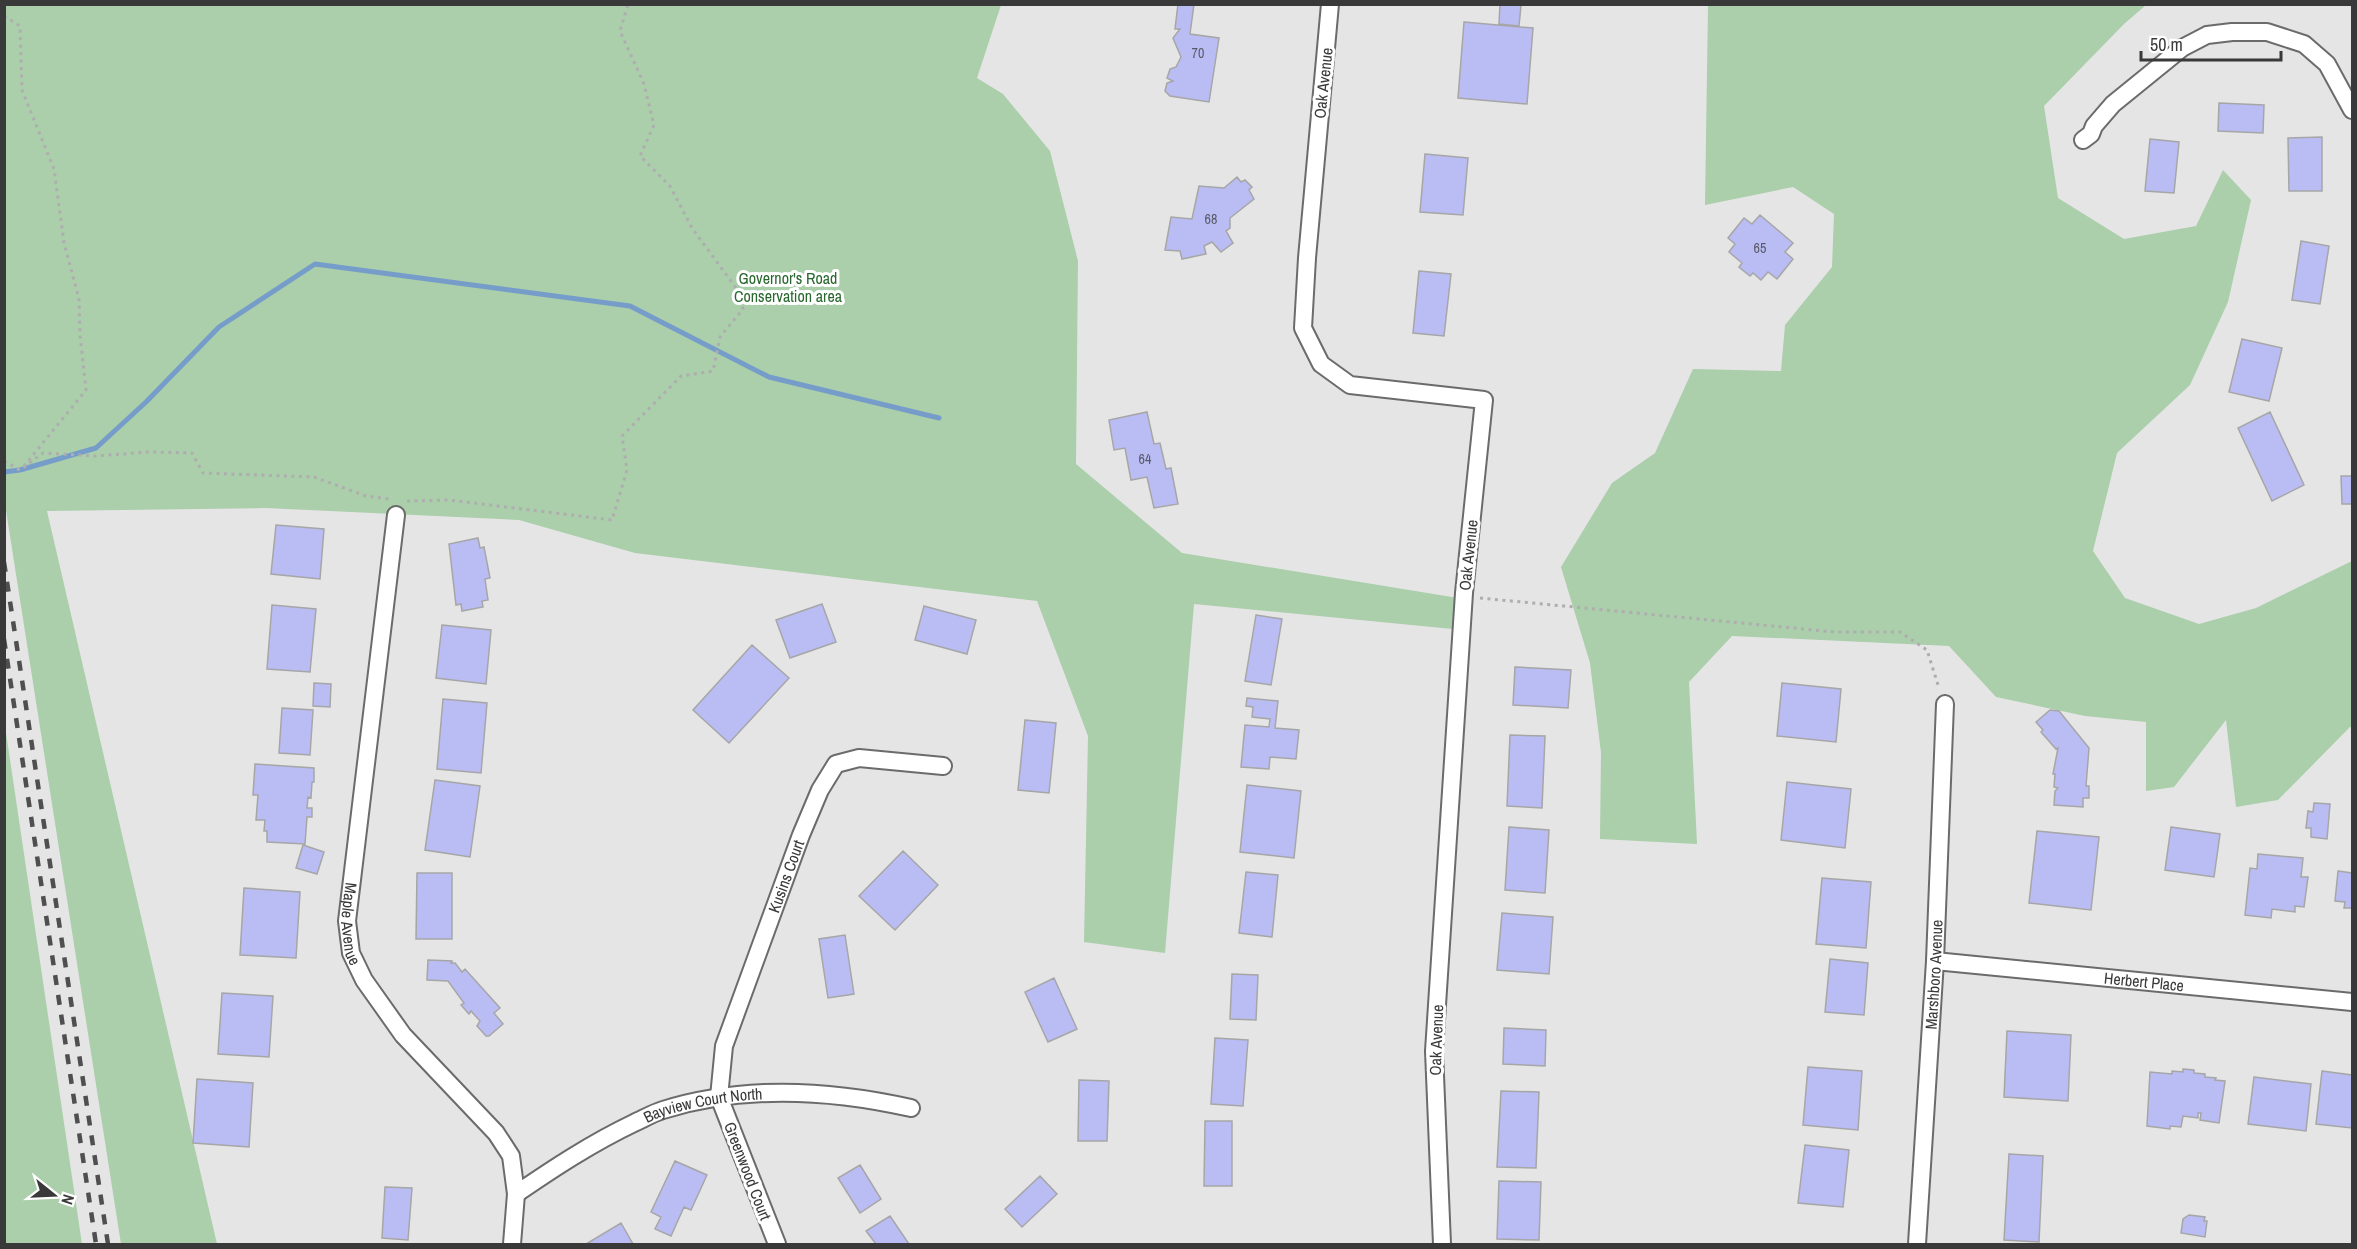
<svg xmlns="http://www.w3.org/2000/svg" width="2357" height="1249" font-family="'Archivo Narrow',sans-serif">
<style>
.green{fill:#abceab}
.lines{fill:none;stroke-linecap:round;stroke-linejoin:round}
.stream{stroke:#769dc9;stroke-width:5}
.building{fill:#babdf4;stroke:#a6a6a7;stroke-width:1.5}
.minor-casing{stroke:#6b6b6c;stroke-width:20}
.path{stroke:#aeaeaf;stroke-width:3;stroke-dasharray:3 4.5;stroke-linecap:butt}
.minor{stroke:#fff;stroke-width:16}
.rail{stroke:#4f4f50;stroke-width:4.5;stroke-dasharray:10 10;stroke-linecap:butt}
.labels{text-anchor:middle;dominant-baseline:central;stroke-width:6;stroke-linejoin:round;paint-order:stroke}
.number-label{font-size:14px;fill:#595a68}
.street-label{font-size:16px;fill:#39393a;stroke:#fff}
.park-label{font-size:16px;fill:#29672e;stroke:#fff}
</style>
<rect width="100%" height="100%" fill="#e5e5e6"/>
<path class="green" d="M4,5H1001L977,78L1003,94L1050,151L1078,261L1076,464L1182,553L1464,599L1463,630L1194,604L1165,953L1084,942L1088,736L1037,601L635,553L519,520L266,508L47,511L217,1244H121L5,504Z
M1708,5H2146L2124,24L2044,106L2058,198L2124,239L2196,226L2223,170L2251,200L2228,302L2190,385L2117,453L2093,551L2125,598L2199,624L2256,608L2352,561V727H2350L2278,800L2236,807L2226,720L2174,787L2146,791V722L2085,716L1996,697L1949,646L1732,636L1689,682L1697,844L1600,839L1601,753L1590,663L1561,567L1612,483L1655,453L1693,369L1781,371L1785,325L1832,267L1834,214L1793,187L1705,205Z
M5,726L82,1244H5Z"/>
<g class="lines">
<path class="stream" d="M4,472L20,470L96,448L146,402L219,327L315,264L630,306L769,377L939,418"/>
</g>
<path class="building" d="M1178,4H1194L1190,34L1219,38L1209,102L1170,96L1165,91L1167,83L1173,81L1167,78L1170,69L1176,67L1181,57L1173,38L1180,29H1175Z
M1500,4L1521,5L1519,26L1499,24Z
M1464,22L1533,28L1527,104L1458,98Z
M2219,103L2264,105L2263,133L2218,131Z
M2322,137V191H2289L2288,138Z
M2150,139L2179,142L2174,193L2145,191Z
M1425,154L1468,158L1463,215L1420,212Z
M1237,177L1241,182L1245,180L1252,187L1249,190L1254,199L1230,218V228L1226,231L1233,243L1221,252L1212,242L1204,246L1206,254L1182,259L1180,251L1165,250L1171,217L1192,219L1199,186L1224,188Z
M1760,215L1793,243L1785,252L1793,259L1777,279L1768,272L1761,280L1753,273L1750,276L1739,267L1742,263L1729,252L1735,244L1728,238L1744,218L1752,224Z
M2301,241L2329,246L2320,304L2292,300Z
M1419,271L1451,274L1444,336L1413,333Z
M2242,339L2282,348L2269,401L2229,392Z
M1147,412L1154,444L1160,443L1166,469L1171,468L1178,504L1154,508L1147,477L1131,480L1125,448L1114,450L1109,420Z
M2270,412L2304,485L2272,501L2238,428Z
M2341,476H2352V504H2342Z
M276,525L324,529L320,579L271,574Z
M478,538L480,548L484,547L490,578L485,579L488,600L482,601L483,607L462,611L461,604L456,605L449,544Z
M822,604L836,642L790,658L776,620Z
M272,605L316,609L310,672L267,669Z
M924,606L976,620L967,654L915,640Z
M1256,615L1282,619L1271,685L1245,681Z
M442,625L491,630L486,684L436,678Z
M752,645L789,678L729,743L693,710Z
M1515,667L1571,670L1568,708L1513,705Z
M314,683L331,684L330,707L313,706Z
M1782,683L1841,689L1836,742L1777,736Z
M1247,698L1278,701L1275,728L1299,730L1296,759L1270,757L1269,769L1241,767L1245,725L1269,727L1270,719L1252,717L1253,707L1246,706Z
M443,699L487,703L481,773L437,769Z
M282,708L313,710L310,755L279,753Z
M2050,710L2059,711L2089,748L2086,786H2089V798H2083V807L2054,805L2055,791L2058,788L2054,787L2055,774H2053L2058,748L2056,749L2041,732L2043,730L2036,722Z
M1025,720L1056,723L1049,793L1018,790Z
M1510,735L1545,736L1542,808L1507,806Z
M255,764L314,768V782H312L311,798L308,797L307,808H312V817H307L305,844L267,842V831H264L265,820H256L258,795H253Z
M435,780L480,786L470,857L425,850Z
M1787,782L1851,789L1845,848L1781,840Z
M1247,785L1301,791L1294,858L1240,852Z
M2314,803L2330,804L2327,839L2311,837V828H2306L2308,811L2313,812Z
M1509,827L1549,830L1545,893L1505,890Z
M2171,827L2220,834L2214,877L2165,870Z
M2037,831L2099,837L2091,910L2029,903Z
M303,845L324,852L317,874L296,868Z
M903,851L938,885L895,930L859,896Z
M2258,854L2303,858L2301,877H2308L2304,907L2295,906V912L2272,909L2271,918L2245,915L2250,868L2257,869Z
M2338,871L2352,873V908H2344L2345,902L2335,901Z
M1246,872L1278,875L1272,937L1239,933Z
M417,873H452V939H416Z
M1822,878L1871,882L1866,948L1816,944Z
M244,888L300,892L296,958L240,955Z
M1502,913L1553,917L1549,974L1497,970Z
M845,935L854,994L828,998L819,939Z
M1830,959L1868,963L1864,1015L1825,1012Z
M428,960L452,961L451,963H455L462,972L465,969L500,1008L494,1013L503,1024L489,1036H486L477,1026L480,1021L471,1011L469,1014L461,1005L464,1003L448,981L427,980Z
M1232,974L1258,975L1256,1020L1230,1019Z
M1054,978L1077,1029L1048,1042L1025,992Z
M222,993L273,996L269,1057L218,1054Z
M1504,1028L1546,1030L1545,1066L1503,1064Z
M2007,1031L2071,1035L2068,1101L2004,1097Z
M1215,1038L1248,1040L1243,1106L1211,1104Z
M1808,1067L1862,1071L1858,1130L1803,1125Z
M2183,1069L2194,1070V1073L2205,1074V1077L2216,1078L2215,1080L2225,1081L2219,1123L2200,1120L2201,1113H2198V1118L2183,1116L2181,1127L2170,1126V1129L2147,1126L2150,1072L2172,1074V1071L2183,1072Z
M2322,1071L2352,1075V1128L2316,1124Z
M2254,1077L2311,1084L2306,1131L2248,1124Z
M197,1079L253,1083L249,1147L193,1143Z
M1079,1080L1109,1081L1107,1141H1078Z
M1501,1091L1539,1092L1536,1168L1497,1167Z
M1205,1121H1232V1186H1204Z
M1805,1145L1849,1150L1843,1207L1798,1203Z
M2009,1154L2043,1156L2039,1242L2004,1240Z
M675,1161L707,1175L691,1210L684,1207L671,1236L655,1229L661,1217L651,1212Z
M860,1165L881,1199L860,1213L838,1178Z
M1040,1176L1057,1194L1022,1227L1005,1209Z
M1499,1181L1541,1182L1539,1240L1497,1239Z
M385,1187L412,1188L408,1240L382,1238Z
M2189,1215L2205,1217L2204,1221H2207L2205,1237L2181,1233L2183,1219Z
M890,1216L909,1244H876L866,1231Z
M621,1223L633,1244H586Z"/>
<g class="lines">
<defs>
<g id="minor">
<path d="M1330,4L1307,258L1303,328L1321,364L1350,385L1484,400L1464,593L1434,1051L1442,1244"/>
<path d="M2083,140L2091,134L2094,126L2113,104L2182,48L2207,35L2232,32H2267L2304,44L2327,64L2352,110"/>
<path id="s1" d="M396,515L347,921L351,953L364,980L403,1035L496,1133L511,1156L516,1194L512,1244"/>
<path id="s2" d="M1935,961L2352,1002"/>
<path id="s3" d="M516,1194C554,1168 592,1143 634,1123C643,1119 653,1113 663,1110C743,1085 831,1090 911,1108"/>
<path id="s4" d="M777,1244L719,1097L724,1046L801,835L820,790L836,764L859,758L943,766"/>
<path id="s5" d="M1917,1244L1935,961L1945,704"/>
</g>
</defs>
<use href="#minor" class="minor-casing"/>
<path class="path" d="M4,16L20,26L22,90L54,169L64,243L79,299L80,335L86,390L24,466
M4,461L20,470L43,453L95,456L149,452L192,453L203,473L314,477L366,496L389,499
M407,501L449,500L612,520L627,470L622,436L681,376L713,371L720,337L743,309L736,288L692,228L670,186L640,156L654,125L644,84L620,31L628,4
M1480,598L1835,632H1900L1927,650L1939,688"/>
<use href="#minor" class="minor"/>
<path class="rail" d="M4,562L108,1244
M4,639L96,1244"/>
</g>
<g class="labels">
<g class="number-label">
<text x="1198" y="53">70</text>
<text x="1211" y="219">68</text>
<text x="1760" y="248">65</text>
<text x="1145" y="459">64</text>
</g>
<g class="street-label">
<text transform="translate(1323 83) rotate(-84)">Oak Avenue</text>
<text transform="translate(1468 555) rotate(-84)">Oak Avenue</text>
<text stroke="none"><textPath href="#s4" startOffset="390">Kusins Court</textPath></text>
<text stroke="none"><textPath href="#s1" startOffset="412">Maple Avenue</textPath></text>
<text stroke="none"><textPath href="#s5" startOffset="270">Marshboro Avenue</textPath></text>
<text stroke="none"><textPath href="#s2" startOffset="210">Herbert Place</textPath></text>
<text transform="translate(1436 1040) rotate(-88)">Oak Avenue</text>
<text stroke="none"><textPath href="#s3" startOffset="210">Bayview Court North</textPath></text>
<text transform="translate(748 1171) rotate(69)">Greenwood Court</text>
</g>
<g class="park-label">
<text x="788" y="278">Governor's Road<tspan x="788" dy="18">Conservation area</tspan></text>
</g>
</g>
<rect width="2357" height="1249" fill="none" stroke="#39393a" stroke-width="12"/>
<g transform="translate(54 1195) rotate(108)" stroke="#ffffff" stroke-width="4.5" paint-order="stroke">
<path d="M0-4.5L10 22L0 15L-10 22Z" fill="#39393a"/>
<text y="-9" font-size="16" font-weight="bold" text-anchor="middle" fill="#39393a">N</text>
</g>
<path d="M2141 51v9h140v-9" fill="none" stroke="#39393a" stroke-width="3"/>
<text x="2150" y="51" font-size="18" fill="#39393a" stroke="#ffffff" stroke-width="4.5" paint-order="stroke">50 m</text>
</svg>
